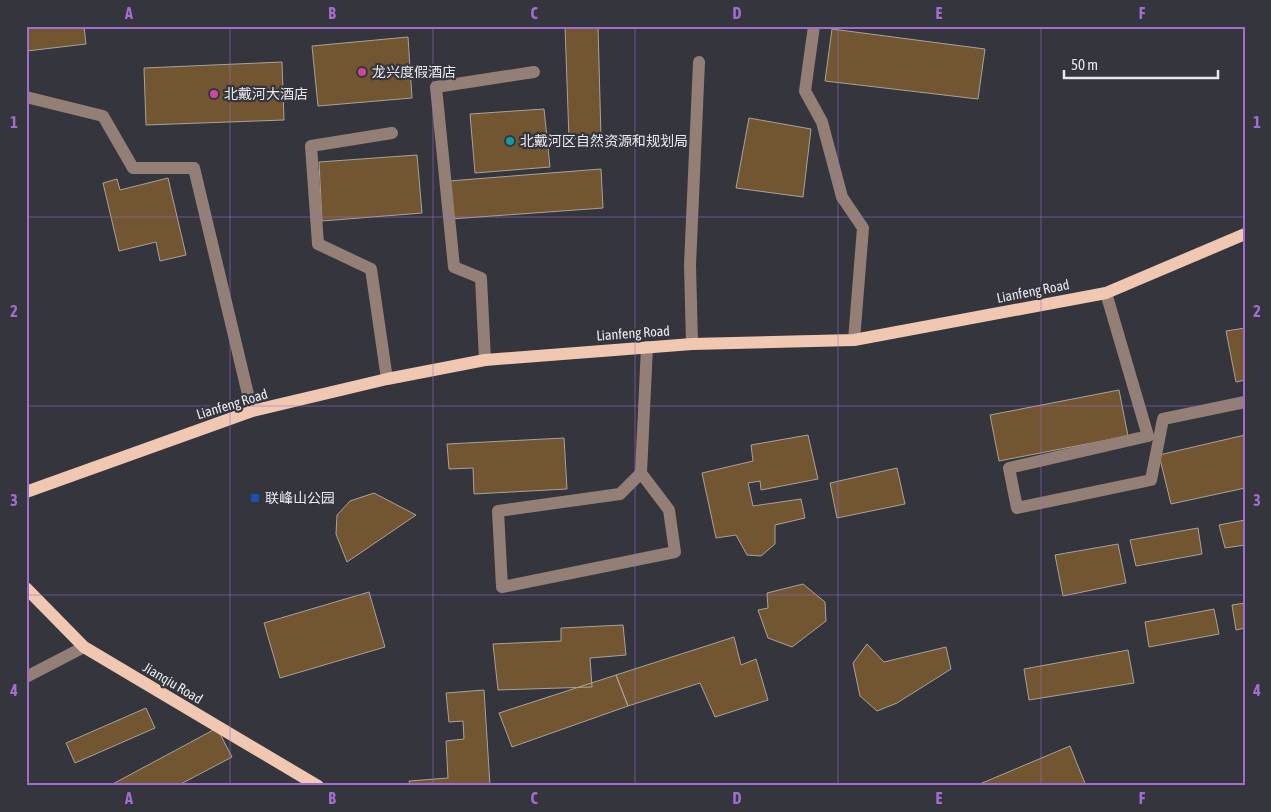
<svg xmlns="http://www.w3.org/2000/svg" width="1271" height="812" font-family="'Asap Condensed','Noto Sans SC',sans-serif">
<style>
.building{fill:#715631;stroke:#aaa299}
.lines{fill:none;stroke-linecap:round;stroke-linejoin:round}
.minor{stroke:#937f75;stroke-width:12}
.major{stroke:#f0c8b2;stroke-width:12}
.grid{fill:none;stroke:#a16ecf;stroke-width:1;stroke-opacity:0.55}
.hotel-dot{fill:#d1479c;stroke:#35353e;stroke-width:2}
.culture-dot{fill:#0f9aa8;stroke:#35353e;stroke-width:2}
.transit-dot{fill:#1a4fb4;stroke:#35353e;stroke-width:2}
.labels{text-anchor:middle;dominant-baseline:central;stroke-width:4.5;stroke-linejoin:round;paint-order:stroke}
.poi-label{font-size:14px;fill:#e8e8ee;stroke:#35353e;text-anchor:start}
.street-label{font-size:14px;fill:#e8e8ee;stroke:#35353e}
.neatline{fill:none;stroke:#a16ecf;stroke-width:2}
.grid-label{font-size:16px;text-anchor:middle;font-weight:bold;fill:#a16ecf}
</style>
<rect width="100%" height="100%" fill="#35353e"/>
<path class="building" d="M26,26H84L86,44L27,51Z
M565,26H598L601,138L569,139Z
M832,29L985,49L978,99L825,81Z
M408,37L412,98L318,106L312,46Z
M282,62L284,120L146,125L144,68Z
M544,109L550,167L475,173L470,114Z
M749,118L811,129L803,197L736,188Z
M417,155L422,213L322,221L319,162Z
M601,169L603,208L451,219L449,181Z
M168,178L186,255L160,261L156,242L119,251L103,183L117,179L120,190Z
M1245,328V380L1236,382L1226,331Z
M1119,390L1128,436L999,461L990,415Z
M808,435L818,479L761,490L760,481L748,483L753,506L801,499L805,518L775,525V544L761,556L747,555L736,535L716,538L702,473L753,461L751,445Z
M1245,435V488L1171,504L1159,455Z
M564,438L567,489L474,494L473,468L449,469L447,444Z
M897,468L905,504L837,518L830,483Z
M374,493L416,515L347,562L336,534L337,515L350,501Z
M1245,520V545L1225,548L1219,525Z
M1198,528L1202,554L1136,566L1130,540Z
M1118,544L1126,583L1063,596L1055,555Z
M803,584L825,602L826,621L792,647L768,638L758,610L768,608L767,593Z
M369,592L385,647L280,678L264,623Z
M1245,603V628L1236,630L1232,605Z
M1214,609L1219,634L1149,647L1145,622Z
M623,625L626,655L590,658L592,687L498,690L493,644L561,641V628Z
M734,637L741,665L756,659L768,700L715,717L700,683L628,706L616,675Z
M867,644L884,662L946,647L951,669L897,703L877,711L860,696L853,663Z
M1128,650L1134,683L1029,700L1024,669Z
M616,675L628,706L512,747L499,713Z
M484,690L490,786H410L409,781L448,778L446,741L464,739L463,721L449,722L446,693Z
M146,708L155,728L75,763L66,743Z
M217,728L232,757L177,786H109Z
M1070,746L1086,786H975Z"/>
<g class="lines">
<path class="minor" d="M814,26L805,91L822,122L842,197L863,228L854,340
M26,97L103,116L133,168H194L252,411
M1106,293L1148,436L1009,468L1017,508L1151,480L1163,419L1245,402
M692,344L690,265L699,62
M485,360L481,278L454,267L436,87L534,72
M387,379L371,269L318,244L311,146L392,133
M641,473L620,494L498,511L502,587L675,552L669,510L641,473L647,347
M26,677L84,647"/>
<path class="major" d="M26,492L252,411L387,379L485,360L692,344L854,340L1106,293L1245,234
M26,588L84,647L318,786"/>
</g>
<path class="grid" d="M230,26V786M433,26V786M635,26V786M838,26V786M1041,26V786M26,217H1245M26,406H1245M26,595H1245"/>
<g class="hotel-dot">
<circle cx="362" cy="72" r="5"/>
<circle cx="214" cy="94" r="5"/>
</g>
<circle class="culture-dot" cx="510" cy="141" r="5"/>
<rect class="transit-dot" x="250" y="493" width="10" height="10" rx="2.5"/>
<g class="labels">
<g class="poi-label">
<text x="372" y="72">龙兴度假酒店</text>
<text x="224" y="94">北戴河大酒店</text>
<text x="520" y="141">北戴河区自然资源和规划局</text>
<text x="265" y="498">联峰山公园</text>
</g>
<g class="street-label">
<text transform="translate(1033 291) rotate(-11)">Lianfeng Road</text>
<text transform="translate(633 333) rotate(-4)">Lianfeng Road</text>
<text transform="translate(232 404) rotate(-17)">Lianfeng Road</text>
<text transform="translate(173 683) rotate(31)">Jianqiu Road</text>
</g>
</g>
<rect width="1271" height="812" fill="none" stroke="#35353e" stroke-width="55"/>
<path d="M1064 70v8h154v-8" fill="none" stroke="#e8e8ee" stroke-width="2.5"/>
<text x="1071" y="70" font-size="15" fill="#e8e8ee" stroke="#35353e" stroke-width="4" paint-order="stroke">50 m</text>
<rect x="28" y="28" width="1216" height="756" class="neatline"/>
<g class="grid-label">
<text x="129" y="19">A</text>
<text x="332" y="19">B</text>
<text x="534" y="19">C</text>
<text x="737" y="19">D</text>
<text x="939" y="19">E</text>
<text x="1142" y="19">F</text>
<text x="14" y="128">1</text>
<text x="1257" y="128">1</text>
<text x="14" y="317">2</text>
<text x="1257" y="317">2</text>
<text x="14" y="506">3</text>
<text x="1257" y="506">3</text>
<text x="14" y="696">4</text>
<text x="1257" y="696">4</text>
<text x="129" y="804">A</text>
<text x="332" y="804">B</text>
<text x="534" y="804">C</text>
<text x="737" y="804">D</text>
<text x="939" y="804">E</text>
<text x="1142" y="804">F</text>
</g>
</svg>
